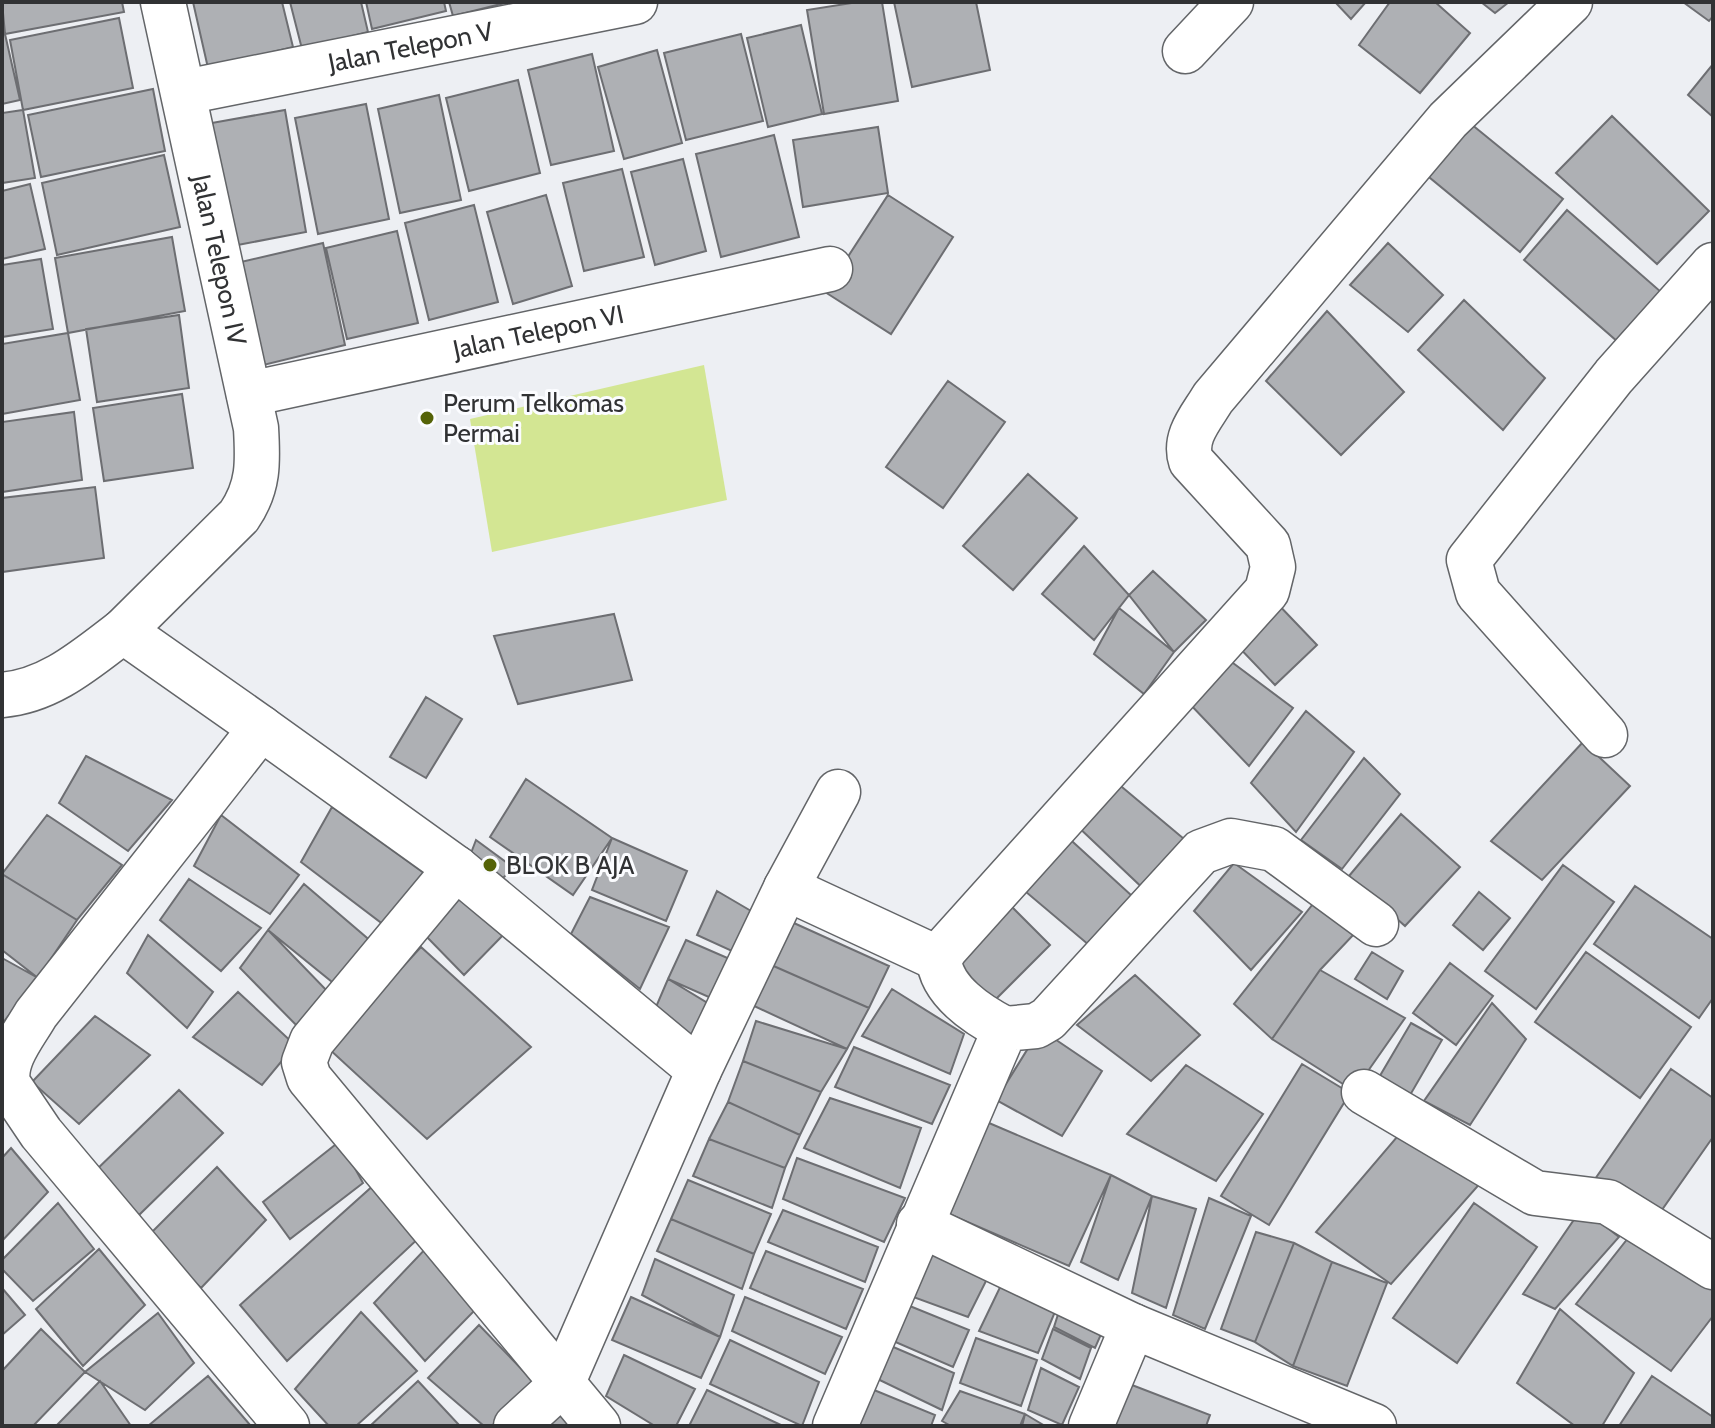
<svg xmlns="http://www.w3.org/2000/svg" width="1715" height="1428" font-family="Cabin,sans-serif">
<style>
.green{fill:#d3e693}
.building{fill:#aeb0b4;stroke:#6d6e72;stroke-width:2}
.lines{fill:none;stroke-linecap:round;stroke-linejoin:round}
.minor-casing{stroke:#636568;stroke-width:47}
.minor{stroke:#fff;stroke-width:44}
.poi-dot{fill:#556308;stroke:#fbfcff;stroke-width:3}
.labels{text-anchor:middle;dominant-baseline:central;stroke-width:6;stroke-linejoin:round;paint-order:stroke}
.street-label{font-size:26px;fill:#313234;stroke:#fbfcff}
.poi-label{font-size:26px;fill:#313234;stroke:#fbfcff;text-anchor:start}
</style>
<rect width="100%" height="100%" fill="#edeff3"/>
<path class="green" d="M704,365L727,500L492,552L470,419Z"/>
<path class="building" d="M2,2H122L124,12L5,34Z
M193,2H282L293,47L208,68Z
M290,2H361L368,32L302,49Z
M366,2H444L446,11L372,29Z
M449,2H509L453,16Z
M858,2H882L898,101L824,114L807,10Z
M894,2H976L990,70L912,87Z
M1335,2H1366L1351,19Z
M1390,2H1435L1470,33L1420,93L1359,45Z
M1481,2H1509L1495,13Z
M1683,2H1713V16L1709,21Z
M119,18L133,88L23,110L10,40Z
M801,25L822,114L768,127L747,38Z
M5,34L20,100L2,104V35Z
M741,34L763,121L686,140L664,53Z
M657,50L682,143L624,159L598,67Z
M592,54L614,151L551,165L528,70Z
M1713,64V117L1688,95Z
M518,80L540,173L469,191L446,98Z
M153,89L165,151L41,177L28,115Z
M439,95L461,200L400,213L378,109Z
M366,104L389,219L318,234L295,118Z
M23,110L35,178L2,183V113Z
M285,110L306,232L227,247L206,124Z
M1460,115L1563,199L1520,252L1418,168Z
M1612,116L1709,211L1657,264L1556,173Z
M878,127L888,193L803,207L793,140Z
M774,135L799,237L721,257L696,154Z
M164,155L180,227L57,255L42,183Z
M683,159L706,251L655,265L631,172Z
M622,169L644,257L584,271L563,183Z
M30,184L45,249L2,259V191Z
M546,195L572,286L513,304L487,212Z
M888,195L953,237L891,334L825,292Z
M474,205L498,302L429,320L405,223Z
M1567,210L1661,292L1618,342L1524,260Z
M397,231L418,323L347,339L326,248Z
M172,237L185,311L68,333L55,258Z
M323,243L345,345L251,368L228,265Z
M1388,243L1443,295L1408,332L1350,285Z
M41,259L53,329L2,337V265Z
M1464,300L1545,378L1503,430L1418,350Z
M1327,311L1404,392L1341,455L1266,381Z
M179,315L189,388L97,402L86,329Z
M68,333L80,400L2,414V344Z
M948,381L1005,422L943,508L886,467Z
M182,394L193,468L104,481L93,408Z
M74,412L82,480L2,492V422Z
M1028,474L1077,518L1013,590L963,546Z
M95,487L104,558L2,572V498Z
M1084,546L1129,595L1094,640L1042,594Z
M1153,571L1206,620L1174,652L1129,595Z
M1273,599L1317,645L1275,685L1231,639Z
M1119,608L1174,652L1144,694L1094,654Z
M614,614L632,680L518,704L494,636Z
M1229,660L1293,708L1249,766L1187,701Z
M426,697L462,719L426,778L390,757Z
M1306,711L1354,752L1296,832L1251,783Z
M1583,742L1630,786L1542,880L1491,841Z
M86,756L172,800L128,851L59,803Z
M1364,758L1400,794L1342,869L1301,840Z
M526,779L612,838L573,895L490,837Z
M1116,782L1196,849L1149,894L1074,823Z
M332,807L428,876L388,928L301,862Z
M1401,814L1460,867L1405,926L1349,876Z
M47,815L122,865L77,920L2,874Z
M221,815L299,875L270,914L194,866Z
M1062,832L1143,906L1096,951L1013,881Z
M612,838L687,871L666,921L592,890Z
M476,840L514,868L495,885L468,861Z
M1234,863L1302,912L1251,970L1194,911Z
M1563,865L1614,902L1536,1009L1485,971Z
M2,874L77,920L38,978L2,950Z
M189,879L261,928L221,971L160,920Z
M304,884L373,943L342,990L268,930Z
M1635,886L1713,939V998L1699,1018L1594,944Z
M464,889L508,930L464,975L422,932Z
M717,891L763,918L745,957L697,935Z
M1479,892L1510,918L1483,950L1453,925Z
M1320,895L1356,932L1320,970L1272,1039L1234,1004Z
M590,897L669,927L640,989L571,934Z
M1011,906L1050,945L994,1001L955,963Z
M785,919L889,966L869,1008L769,964Z
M268,930L333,997L303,1032L240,968Z
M148,935L213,992L187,1028L127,973Z
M686,940L739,963L720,1002L668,979Z
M421,947L531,1047L427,1139L328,1048Z
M1372,952L1403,971L1387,999L1355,979Z
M1586,952L1691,1027L1640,1098L1535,1022Z
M2,958L38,978L2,1024Z
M1450,963L1493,996L1456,1045L1413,1013Z
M769,964L869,1008L847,1049L754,1006Z
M1320,970L1405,1018L1354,1091L1272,1039Z
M1135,975L1200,1035L1151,1081L1077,1025Z
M668,979L719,1010L700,1048L650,1021Z
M892,989L964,1034L950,1074L862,1036Z
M238,992L295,1045L262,1085L193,1037Z
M1492,1003L1526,1039L1470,1125L1424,1101Z
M95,1016L150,1055L79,1124L32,1082Z
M756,1021L847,1049L821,1092L743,1061Z
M1411,1023L1442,1040L1402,1109L1371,1091Z
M1040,1029L1102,1071L1062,1136L996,1100Z
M854,1047L950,1085L932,1124L835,1087Z
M743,1061L821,1092L800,1135L728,1102Z
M1302,1064L1350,1093L1269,1225L1221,1196Z
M1186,1065L1263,1114L1216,1181L1127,1134Z
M1671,1069L1713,1098V1137L1652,1224L1593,1182Z
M179,1090L223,1133L139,1215L93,1173Z
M830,1098L921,1128L900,1188L804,1148Z
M728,1102L800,1135L785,1168L709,1139Z
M982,1120L1111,1175L1069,1266L949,1214Z
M1408,1124L1484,1179L1391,1284L1316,1232Z
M709,1139L785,1168L772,1208L693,1176Z
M340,1141L363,1183L290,1239L263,1202Z
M11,1148L48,1192L2,1241V1158Z
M797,1158L905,1198L884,1242L783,1199Z
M217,1167L266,1220L201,1288L148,1236Z
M1111,1175L1152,1196L1118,1280L1081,1262Z
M688,1180L771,1214L754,1254L671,1219Z
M375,1184L422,1235L287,1361L240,1305Z
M1152,1196L1196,1209L1166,1308L1132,1293Z
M1209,1198L1251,1216L1205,1329L1173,1315Z
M58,1203L94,1249L33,1301L2,1269V1260Z
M1474,1203L1537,1247L1457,1363L1393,1318Z
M1582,1208L1619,1237L1555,1309L1523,1294Z
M783,1210L878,1247L865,1282L768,1242Z
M671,1219L754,1254L742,1289L657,1251Z
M1636,1228L1713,1280V1316L1671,1371L1576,1304Z
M1256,1232L1294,1243L1255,1342L1221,1329Z
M1294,1243L1332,1262L1293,1366L1255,1342Z
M430,1244L477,1308L425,1361L374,1303Z
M923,1244L989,1275L968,1317L905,1294Z
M99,1249L145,1305L83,1366L36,1309Z
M766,1251L863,1289L846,1329L750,1288Z
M655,1259L734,1295L720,1337L642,1295Z
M1332,1262L1387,1283L1347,1386L1293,1366Z
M1004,1279L1059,1302L1038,1353L979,1331Z
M2,1288L25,1315L2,1335Z
M631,1297L720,1337L701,1378L612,1340Z
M745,1297L842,1337L825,1374L732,1331Z
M895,1300L969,1330L953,1367L877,1334Z
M1061,1305L1106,1323L1095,1348L1054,1327Z
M1560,1309L1634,1373L1602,1426H1575L1517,1383Z
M361,1312L417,1371L356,1426H329L295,1389Z
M158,1313L194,1363L145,1410L85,1372Z
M479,1325L534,1382L492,1426H484L428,1378Z
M41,1329L85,1372L33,1426H2V1371Z
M1053,1329L1091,1348L1080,1379L1042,1359Z
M976,1338L1037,1360L1021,1406L960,1383Z
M730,1340L819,1382L802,1426L710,1384Z
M877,1340L954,1373L942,1410L865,1373Z
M624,1355L695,1389L676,1426H655L606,1396Z
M1041,1368L1079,1387L1062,1425L1028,1410Z
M208,1376L251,1426H148Z
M1652,1376L1713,1417V1426H1619Z
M1119,1380L1210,1415L1206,1426H1101Z
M100,1381L131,1426H56Z
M418,1381L460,1426H370Z
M857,1383L935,1415L931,1426H848Z
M707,1390L783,1426H689Z
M960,1391L1025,1414L1020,1426H951L942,1421Z
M562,1410L577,1426H545Z
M1025,1414L1045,1426H1022Z"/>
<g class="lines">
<defs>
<g id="minor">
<path id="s1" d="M163,2L256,428C258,462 259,487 239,516L123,631L261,728L36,1014C24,1035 3,1059 8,1084L41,1133L287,1426"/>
<path d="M1185,51L1231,2"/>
<path id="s2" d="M185,92L635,2"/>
<path id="s3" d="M249,394L830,269"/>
<path d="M2,695C50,691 86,659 123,631"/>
<path d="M261,728L456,868L699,1070L562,1384L516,1426"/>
<path d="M1605,735L1478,593L1469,560L1614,376L1713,265"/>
<path d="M456,868L312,1041L304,1062L309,1078L598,1426"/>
<path d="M786,888L939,959"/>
<path d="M1005,1029C978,1015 941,991 939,959L946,948L1267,591L1273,567L1268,545L1191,461C1183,437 1201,418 1213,398L1448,120L1570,2"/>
<path d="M699,1070L786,888L838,792"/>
<path d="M1364,1092L1535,1193L1608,1202L1713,1267"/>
<path d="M919,1224L1133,1326L1374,1426"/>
<path d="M835,1426L1005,1029L1036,1026L1048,1019L1201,852L1231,841L1274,849L1376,924"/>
<path d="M1091,1426L1133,1326"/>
</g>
</defs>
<use href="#minor" class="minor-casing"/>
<use href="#minor" class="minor"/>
</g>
<g class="poi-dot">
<circle cx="427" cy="418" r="8"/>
<circle cx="490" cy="865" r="8"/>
</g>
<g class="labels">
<g class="street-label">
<text stroke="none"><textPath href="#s2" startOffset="230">Jalan Telepon V</textPath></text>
<text stroke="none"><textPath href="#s1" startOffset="264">Jalan Telepon IV</textPath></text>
<text stroke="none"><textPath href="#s3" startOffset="296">Jalan Telepon VI</textPath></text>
</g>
<g class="poi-label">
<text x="443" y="403">Perum Telkomas<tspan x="443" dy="30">Permai</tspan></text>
<text x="506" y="865">BLOK B AJA</text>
</g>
</g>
<rect width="1715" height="1428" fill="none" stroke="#313234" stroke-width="8"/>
</svg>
